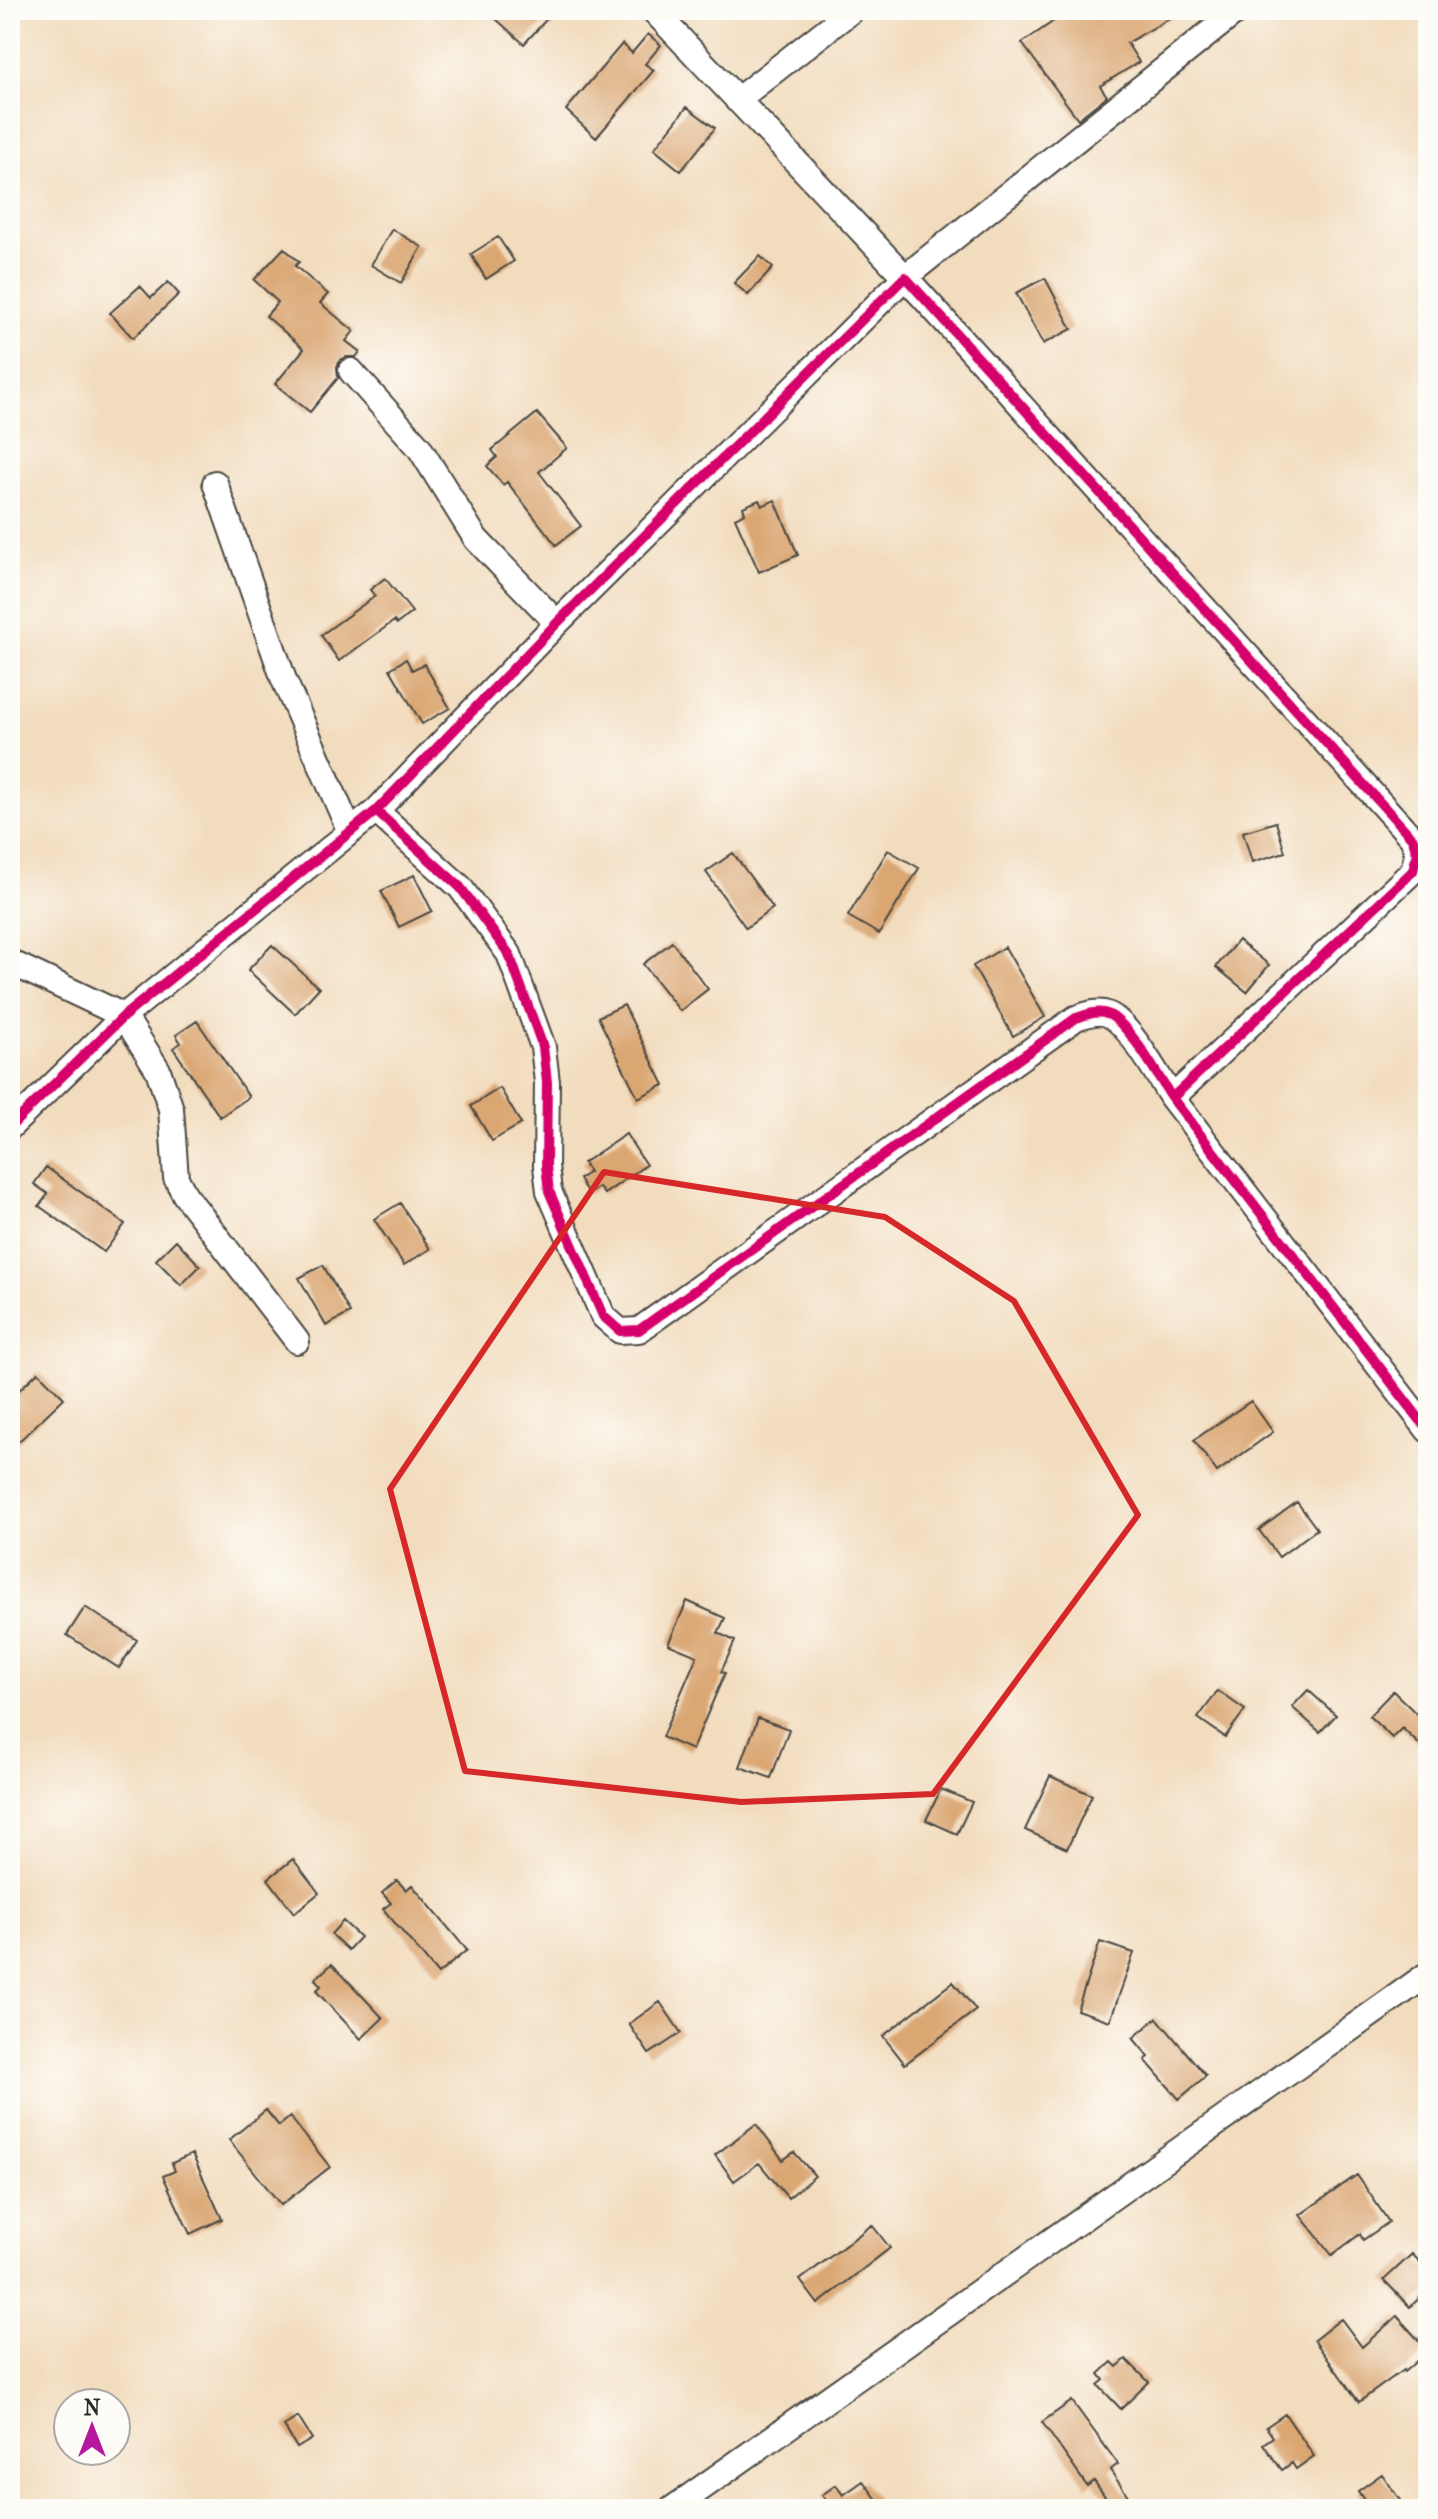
<svg xmlns="http://www.w3.org/2000/svg" width="1438" height="2519" font-family="'IM FELL French Canon',serif">
<style>
.building{fill:#daa672}
.lines{fill:none;stroke-linecap:round;stroke-linejoin:round}
.street-casing{stroke:#494641;stroke-width:28}
.street{stroke:#fff;stroke-width:24}
.cycleway-casing{stroke:#fdfcf7;stroke-width:15}
.cycleway{stroke:#d6006c;stroke-width:10}
.marked{fill:none;stroke:#d62828;stroke-width:6;stroke-linejoin:round}
</style>
<rect width="100%" height="100%" fill="#fdfcf7"/>
<filter id="ink" filterUnits="userSpaceOnUse"><feTurbulence type="fractalNoise" baseFrequency=".0125" numOctaves="2"/><feDisplacementMap in="SourceGraphic" scale="16" xChannelSelector="R" yChannelSelector="G"/><feConvolveMatrix kernelMatrix="1 2 1 2 8 2 1 2 1" color-interpolation-filters="sRGB"/></filter>
<filter id="wash" filterUnits="userSpaceOnUse"><feTurbulence type="fractalNoise" baseFrequency=".006" numOctaves="4" result="noise"/><feDisplacementMap in="SourceGraphic" scale="32" xChannelSelector="R" yChannelSelector="G"/><feGaussianBlur stdDeviation="1.8" result="paint"/><feColorMatrix in="noise" values="0 0 0 0 0 0 0 0 0 0 0 0 0 0 0 0 0 1.4 0 .05"/><feComposite in="paint" operator="in"/></filter>
<g filter="url(#wash)">
<rect width="100%" height="100%" fill="#f2dcbe"/>
<g id="blocks">
<path class="building" d="M486,10H555L524,44Z
M1070,10H1184L1127,43L1139,62L1100,86L1107,96L1078,119L1022,43Z
M648,34L661,45L645,64L654,70L596,138L566,110L622,44L632,53Z
M687,107L715,128L681,171L654,149Z
M392,229L422,247L401,283L371,265Z
M498,237L514,261L486,279L471,254Z
M284,248L299,262L295,266L328,294L320,303L354,331L346,341L360,352L356,357H347L340,360L337,367L338,378L310,412L275,384L304,349L266,316L278,302L254,280Z
M760,256L773,268L748,295L734,283Z
M1045,278L1072,329L1043,344L1016,293Z
M168,282L179,294L133,338L110,313L140,286L151,298Z
M537,413L567,448L539,472L581,526L556,545L507,482L503,485L487,466L497,457L492,450Z
M759,500L762,506L775,500L798,555L759,572L735,518L745,513L743,507Z
M385,578L412,612L397,624L394,621L339,661L321,635L375,596L370,590Z
M406,659L412,670L424,664L450,708L422,724L390,669Z
M1276,822L1285,852L1252,862L1243,832Z
M888,850L919,868L879,934L848,916Z
M733,853L773,908L746,928L706,872Z
M414,875L432,911L399,927L381,891Z
M1238,940L1269,965L1247,992L1216,967Z
M672,942L708,989L680,1011L643,964Z
M272,945L319,988L295,1014L248,970Z
M1005,947L1045,1017L1013,1036L973,966Z
M624,1005L664,1085L638,1098L598,1017Z
M197,1021L249,1097L220,1117L173,1048L181,1043L176,1035Z
M500,1088L521,1124L492,1141L471,1106Z
M626,1134L646,1165L604,1194L599,1187L588,1194L579,1179L589,1172L583,1163Z
M46,1167L125,1224L104,1252L39,1206L48,1194L34,1184Z
M400,1203L430,1249L404,1265L374,1219Z
M176,1240L200,1266L181,1285L156,1260Z
M323,1265L350,1313L326,1326L299,1278Z
M38,1372L64,1398L10,1450V1399Z
M1251,1401L1273,1432L1217,1472L1194,1440Z
M1297,1502L1317,1529L1279,1557L1259,1530Z
M687,1601L725,1618L718,1633L735,1641L721,1672L725,1673L692,1750L662,1737L697,1656L668,1644Z
M85,1607L137,1640L119,1668L67,1635Z
M1308,1690L1336,1715L1320,1732L1292,1707Z
M1218,1691L1245,1710L1225,1737L1198,1718Z
M1393,1691L1428,1725V1753L1402,1728L1392,1738L1369,1716Z
M758,1718L789,1729L771,1778L740,1767Z
M1050,1776L1092,1795L1067,1849L1025,1830Z
M941,1789L972,1802L957,1834L926,1820Z
M293,1859L319,1893L294,1913L268,1879Z
M397,1880L406,1890L412,1885L467,1950L438,1974L383,1909L391,1903L382,1893Z
M343,1921L360,1937L348,1950L331,1934Z
M1100,1942L1134,1953L1110,2021L1077,2010Z
M332,1964L383,2018L361,2039L316,1991L321,1986L315,1979Z
M953,1982L976,2010L905,2064L883,2036Z
M660,2002L681,2033L649,2054L629,2024Z
M1157,2018L1206,2076L1179,2099L1145,2060L1149,2057L1133,2038Z
M266,2110L279,2126L290,2117L330,2167L281,2205L229,2140Z
M756,2124L783,2160L794,2152L815,2176L788,2198L759,2163L734,2181L715,2155Z
M192,2154L222,2219L190,2234L163,2176L175,2171L172,2163Z
M1357,2175L1389,2222L1363,2240L1360,2234L1332,2255L1300,2215Z
M872,2225L890,2248L818,2304L800,2280Z
M1412,2254L1428,2270V2290L1410,2307L1384,2280Z
M1397,2316L1428,2351L1404,2372L1403,2370L1359,2402L1314,2340L1341,2319L1362,2347Z
M1126,2359L1149,2382L1121,2409L1098,2385L1104,2380L1099,2374L1112,2362L1117,2367Z
M1072,2401L1118,2464L1110,2470L1137,2509H1114L1094,2481L1087,2486L1042,2422Z
M1285,2414L1314,2456L1296,2469L1292,2463L1282,2470L1263,2444L1273,2437L1266,2427Z
M298,2417L312,2439L297,2448L284,2426Z
M1382,2474L1406,2509H1370L1358,2491Z
M863,2481L884,2509H822L829,2505L822,2495L836,2485L843,2495Z"/>
</g>
</g>
<g filter="url(#ink)">
<use href="#blocks" fill-opacity="0" stroke="#494641" stroke-width="2"/>
<g class="lines">
<defs>
<path id="street" d="M653,10L905,277L1238,10
M737,100L852,10
M351,371L419,447L476,539L557,623
M215,483L284,680L350,832
M376,811L460,887L509,954L543,1047L547,1082L546,1166L549,1191L603,1316L620,1331L639,1330L1076,1018C1086,1015 1097,1010 1107,1014C1128,1021 1159,1078 1172,1098
M10,962L124,1016L158,1070L171,1109L176,1178L185,1195L297,1341
M10,1127L124,1016L376,811L557,623L905,277L1413,839L1417,854L1413,871L1172,1098L1428,1430
M672,2509L1428,1974"/>
</defs>
<use href="#street" class="street-casing"/>
<use href="#street" class="street"/>
<defs>
<path id="cycleway" d="M376,811L460,887L509,954L543,1047L547,1082L546,1166L549,1191L603,1316L620,1331L639,1330L1076,1018C1086,1015 1097,1010 1107,1014C1128,1021 1159,1078 1172,1098
M10,1127L124,1016L376,811L557,623L905,277L1413,839L1417,854L1413,871L1172,1098L1428,1430"/>
</defs>
<use href="#cycleway" class="cycleway-casing"/>
<use href="#cycleway" class="cycleway"/>
</g>
</g>
<path class="marked" d="M604,1172L885,1217L1014,1301L1138,1515L933,1794L741,1802L465,1771L390,1489Z"/>
<rect width="1438" height="2519" fill="none" stroke="#fdfcf7" stroke-width="40"/>
<g transform="translate(92 2427)"><circle r="38" fill="#fdfcf7" stroke="#a9a8a5" stroke-width="2"/>
<path d="M0-6L14 30L0 20L-14 30Z" fill="#b5179e"/>
<text y="-12" font-size="22" font-weight="bold" text-anchor="middle" fill="#2b2b2b">N</text>
</g>
</svg>
